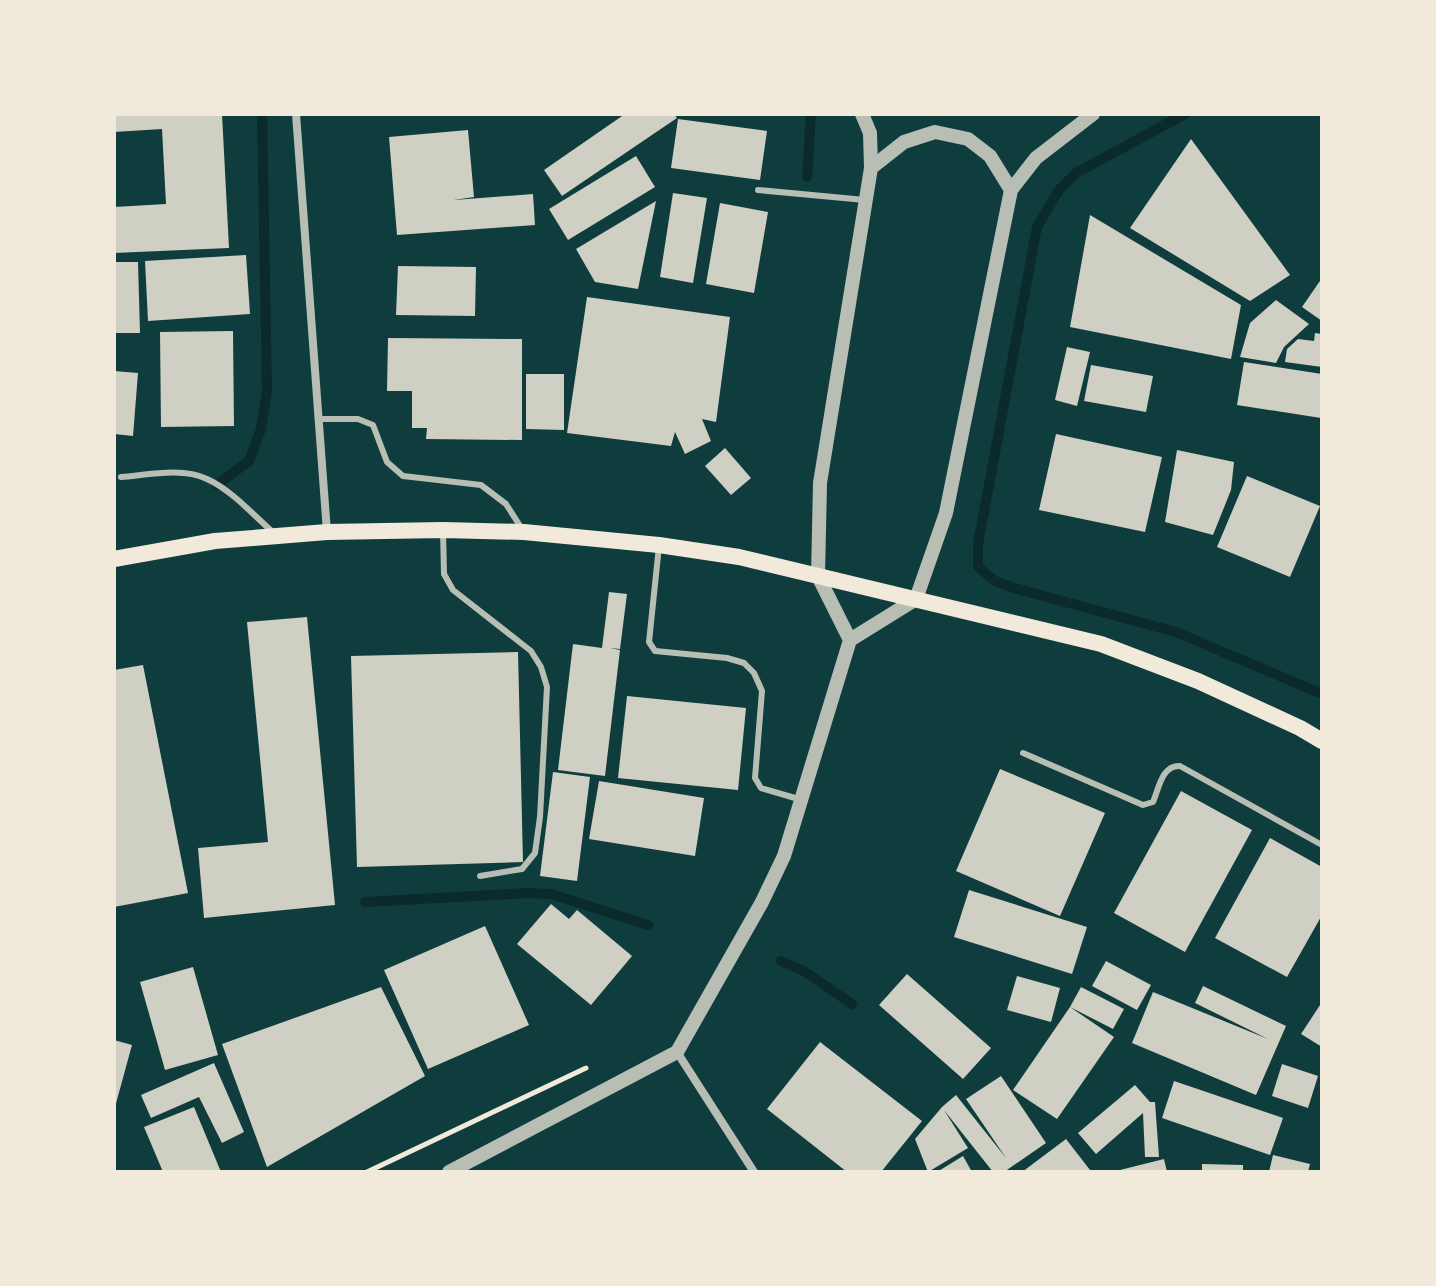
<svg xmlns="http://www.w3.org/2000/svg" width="1436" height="1286" font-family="Arial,sans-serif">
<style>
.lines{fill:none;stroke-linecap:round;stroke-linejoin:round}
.stream{stroke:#0a2a2b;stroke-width:10}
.building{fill:#cfcfc3}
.path{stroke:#f1e9da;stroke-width:5}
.service{stroke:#b8beb3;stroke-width:6}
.minor{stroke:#b8beb3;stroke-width:8}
.tertiary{stroke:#b8beb3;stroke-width:14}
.secondary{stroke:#f1e9da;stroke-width:16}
</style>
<rect width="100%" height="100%" fill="#0f3d3e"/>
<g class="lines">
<path class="stream" d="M1185,114L1076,173L1059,190L1037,227L978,544V567L995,581L1014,588L1176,632L1322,694
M807,177L811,114
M217,485L249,461L261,429L267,391L262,114
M365,902L528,893L551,894L648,925
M781,961L804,971L852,1004"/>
</g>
<path class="building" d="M114,114H222L229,248L114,253V207L166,204L162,129L114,132Z
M625,114H674L677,118L562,196L544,170Z
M678,119L767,131L760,180L671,168Z
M468,130L474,197L454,200L533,194L535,225L397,235L389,137Z
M1191,139L1290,275L1250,301L1130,228Z
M636,156L655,187L568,240L549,209Z
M673,193L707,198L693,283L660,277Z
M656,201L638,289L595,282L576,249Z
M720,203L768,212L754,293L706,284Z
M1090,215L1241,305L1231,359L1070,327Z
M246,255L250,314L148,321L145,261Z
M114,262H138L140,333H114Z
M398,266L476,267L475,316L396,315Z
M1322,278V321L1302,307Z
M587,297L730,317L716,422L702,419L711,441L685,454L675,432L671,446L567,433Z
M1276,300L1309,324L1284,347L1276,363L1240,357L1250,323Z
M233,331L234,426L161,427L160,332Z
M1315,333L1322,334V367L1285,362L1287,349L1298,339L1314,341Z
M388,338L522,339V440L426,439L427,428H412V391H387Z
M1067,347L1090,352L1077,406L1055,400Z
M1244,362L1322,374L1321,418L1237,405Z
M1091,365L1153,376L1146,412L1084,401Z
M114,371L138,373L133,436L114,434Z
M526,374H564V430L526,429Z
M1056,434L1162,457L1145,532L1039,510Z
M725,448L751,478L731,495L705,466Z
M1177,450L1234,462L1231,490L1213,535L1165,522Z
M1247,476L1320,506L1290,577L1217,547Z
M609,592L627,594L620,649L610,648L620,650L605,776L558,770L573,644L602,648Z
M307,617L335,905L204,918L198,848L268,842L247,622Z
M518,652L523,862L357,867L351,656Z
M143,665L188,893L114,907V670Z
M627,696L746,708L738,790L618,778Z
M1000,769L1105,813L1060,916L956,871Z
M553,772L590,777L577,881L540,876Z
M599,781L704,798L695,856L589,839Z
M1181,791L1252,830L1185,952L1114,913Z
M1270,838L1322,867V915L1287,977L1215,938Z
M969,890L1087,927L1072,974L954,937Z
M551,904L569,919L577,910L632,956L591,1005L517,944Z
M485,926L529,1025L428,1069L384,970Z
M1106,961L1151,985L1137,1010L1092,986Z
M193,967L218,1055L165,1070L140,982Z
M907,974L991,1048L963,1079L879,1005Z
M1017,976L1060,988L1051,1022L1007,1010Z
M1203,986L1286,1026L1256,1095L1132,1043L1153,992L1268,1039L1195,1003Z
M381,987L425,1076L267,1167L222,1044Z
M1081,987L1124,1009L1113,1029L1070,1007Z
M1322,1002V1047L1301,1034Z
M1070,1007L1114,1037L1057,1119L1013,1090Z
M114,1040L132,1045L115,1107H114Z
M820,1042L922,1121L881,1172H847L767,1109Z
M214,1063L244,1132L222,1143L199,1097L151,1118L141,1095Z
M1282,1064L1318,1076L1308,1108L1272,1096Z
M1001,1076L1046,1143L1004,1172H993L944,1110L968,1148L928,1172L915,1139L942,1107L956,1095L1006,1158L966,1099Z
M1174,1081L1283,1118L1270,1155L1162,1118Z
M1135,1085L1150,1102H1155L1159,1157H1145L1143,1113L1096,1154L1078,1133Z
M194,1107L221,1172H163L144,1127Z
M1066,1139L1090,1170L1022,1172Z
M1273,1155L1310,1164L1308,1172H1269Z
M963,1156L972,1172H937Z
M1164,1159L1167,1172H1116V1171Z
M1202,1164L1243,1165V1172H1202Z"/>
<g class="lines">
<path class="path" d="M367,1172L586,1068"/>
<path class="service" d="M758,190L865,200
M318,419H358L373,425L387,462L403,476L481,485L506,504L522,529
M121,477C147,475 182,467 207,479C233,491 254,516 275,534
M443,530L444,574L453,590L531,651L541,667L547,687L540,817L535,853L522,869L480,876
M659,546L649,642L655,651L727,658L744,663L754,673L762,691L755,778L761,788L802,800
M1023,753L1143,805L1153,802C1159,788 1162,765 1180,766L1322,845"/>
<path class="minor" d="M296,114L327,532
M677,1052L754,1172"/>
<path class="tertiary" d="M871,168L904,142L935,132L968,139L990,156L1011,190
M850,640L916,599L946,513L1011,190L1036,158L1093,114
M449,1172L677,1052L762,902L784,856L850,640L818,576L820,483L871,168L870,133L862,114"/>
<path class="secondary" d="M114,559L215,541L327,532L443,530L524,532L659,545L739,557L1101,644L1198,681L1300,728L1322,741"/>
</g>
<rect width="1436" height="1286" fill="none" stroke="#f1e9da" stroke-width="232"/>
</svg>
